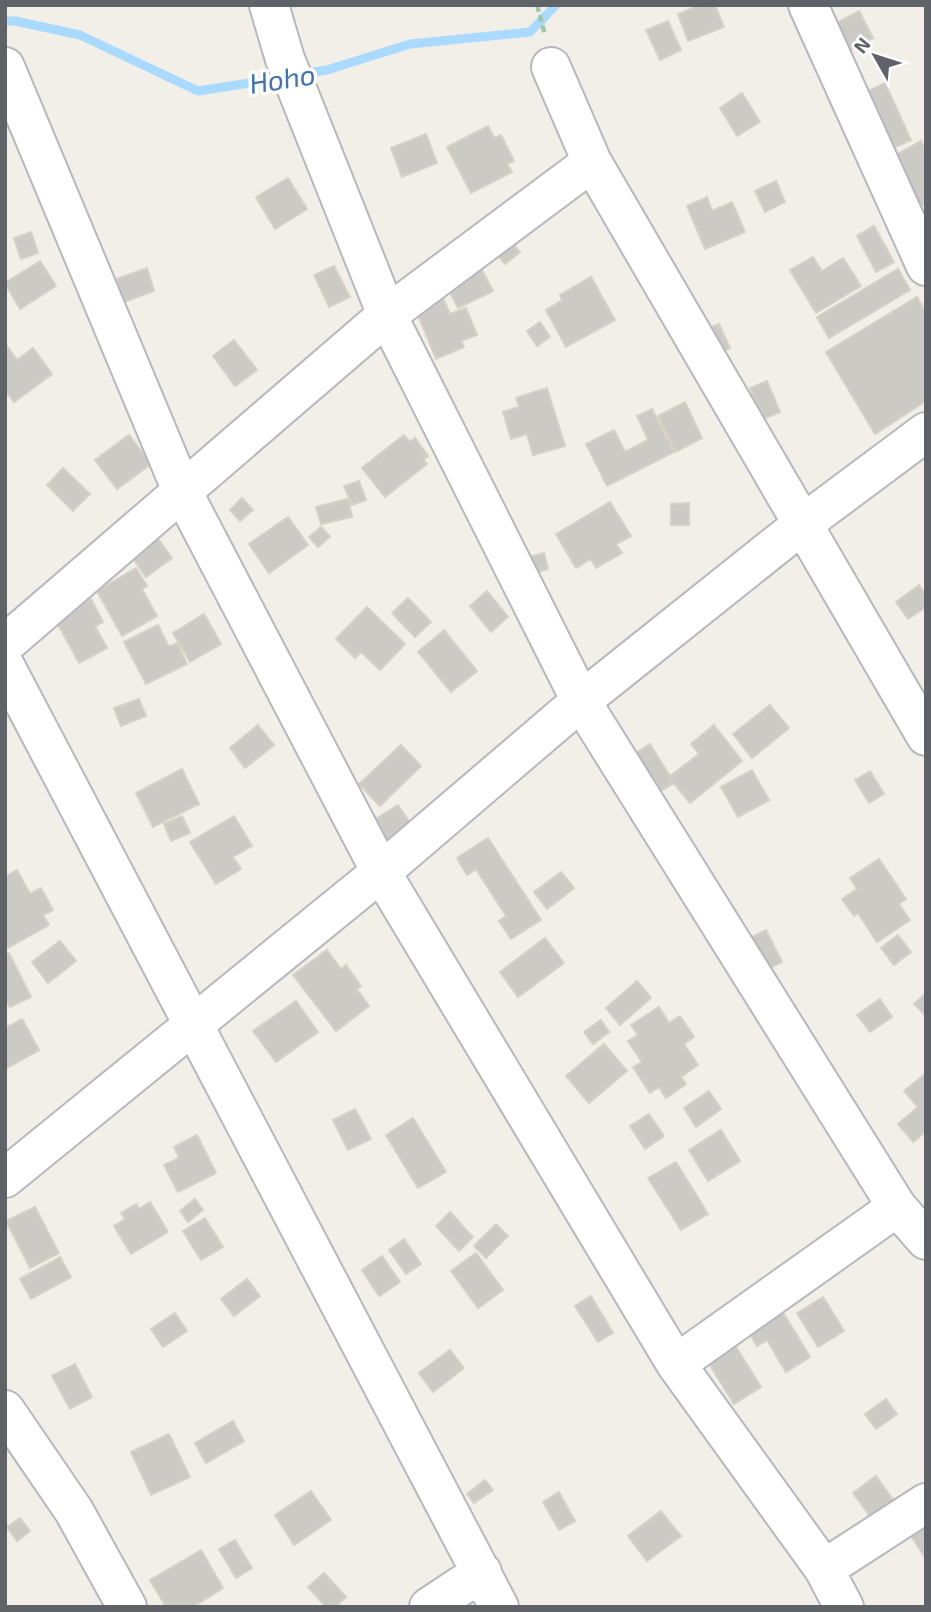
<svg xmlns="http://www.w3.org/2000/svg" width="931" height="1612" font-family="'Exo 2',sans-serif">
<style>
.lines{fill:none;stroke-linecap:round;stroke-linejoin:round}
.stream{stroke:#aadaff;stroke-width:9}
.building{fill:#cccac5;stroke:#d6d1c6;stroke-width:2}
.minor-casing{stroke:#b5b8bc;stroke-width:42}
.path{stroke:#9cc7a9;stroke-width:4.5;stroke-dasharray:7 3.5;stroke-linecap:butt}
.minor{stroke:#fff;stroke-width:38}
.labels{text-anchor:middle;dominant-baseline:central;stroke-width:7;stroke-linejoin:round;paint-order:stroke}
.water-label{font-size:28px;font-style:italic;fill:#4174aa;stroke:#fff}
</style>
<rect width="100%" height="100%" fill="#f1efe8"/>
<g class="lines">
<path class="stream" d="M5,21H15L80,35L198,91L281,78
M302,74L327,70L410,44L530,32L556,5"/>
</g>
<path class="building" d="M700,5H715L724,27L688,41L678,14Z
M859,11L873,38L842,54L829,27Z
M668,21L681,50L660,60L646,30Z
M885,83L911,140L882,153L856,97Z
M742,93L760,122L737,136L720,108Z
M488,126L494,138L501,135L514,161L507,164L512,172L471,193L447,147Z
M426,134L437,163L402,177L391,148Z
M921,141L926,151V204L916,209L889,159Z
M288,178L307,209L275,229L256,197Z
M776,181L785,202L765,212L755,191Z
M707,197L712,211L732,202L745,232L705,249L687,206Z
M874,226L894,262L876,272L857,236Z
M31,232L38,253L21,259L14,238Z
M510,240L520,252L505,264L495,252Z
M813,257L822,271L843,258L861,286L816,313L790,270Z
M40,261L56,286L20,309L5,283Z
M334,266L350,297L329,307L314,275Z
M480,266L493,291L458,308L445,283Z
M147,268L154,291L124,302L116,279Z
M898,269L910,290L829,338L817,317Z
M591,277L615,320L566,347L546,310L562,300L560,295Z
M441,293L450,314L466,308L477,335L461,341L464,347L436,359L414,305Z
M917,297L926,313V401L875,434L826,352Z
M540,322L550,337L537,346L527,331Z
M719,324L730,348L713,356L702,331Z
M234,340L257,370L235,386L213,356Z
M7,346L17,360L33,348L52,374L14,402L5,390V348Z
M767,381L780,412L763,419L750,388Z
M547,388L565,446L533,455L527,434L511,439L503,412L519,407L516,398Z
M685,402L702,438L676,452L658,416Z
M652,409L674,452L607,486L586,444L614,430L625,452L648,440L637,416Z
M129,435L151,464L117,489L95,460Z
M404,435L410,442L415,438L428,456L423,460L427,464L385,497L362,468Z
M63,468L90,494L73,511L47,485Z
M359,481L366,500L352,505L344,486Z
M242,498L253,510L240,521L230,510Z
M348,499L352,517L321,524L316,507Z
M610,502L631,536L616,544L622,553L596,568L591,559L576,568L556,534Z
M689,503V525H671V504Z
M288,517L308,545L269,573L249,544Z
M321,527L330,537L318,547L309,537Z
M156,536L172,558L146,577L130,554Z
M544,553L548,569L533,573L529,557Z
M136,568L147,586L142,589L157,616L122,636L97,591Z
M919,585L926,595V607L908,619L896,602Z
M487,591L508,617L491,632L470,606Z
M408,598L431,622L415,637L392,613Z
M91,599L103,622L95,626L107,648L79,663L55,619Z
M367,607L405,644L380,670L361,652L355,658L336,639Z
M204,614L221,644L190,662L173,633Z
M158,625L169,647L177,643L187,664L146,684L124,642Z
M444,630L477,671L451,692L418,652Z
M139,699L146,716L121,726L114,708Z
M770,705L789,728L752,758L733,734Z
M258,725L274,745L245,768L230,748Z
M714,725L742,761L690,803L669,777L699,754L691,744Z
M650,744L674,783L651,797L626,759Z
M401,745L421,766L380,806L359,784Z
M182,769L199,804L153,827L136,793Z
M752,770L769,800L738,817L721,787Z
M870,771L884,794L869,803L855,780Z
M398,805L410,823L386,839L374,820Z
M182,816L190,833L171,841L164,824Z
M234,816L252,846L233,857L241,869L216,884L190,842Z
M488,838L541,920L511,939L499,921L506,916L476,869L467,875L457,858Z
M879,859L906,899L899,904L910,920L877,942L858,913L854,916L842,899L857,889L850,878Z
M17,870L30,894L41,888L53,910L43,915L49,925L8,948L5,943V877Z
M561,872L574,888L547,909L534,892Z
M766,930L782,962L762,972L746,940Z
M898,935L911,952L894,965L881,948Z
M545,938L564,963L518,997L500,972Z
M60,941L76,961L48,983L32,962Z
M327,950L341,969L346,965L361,986L357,989L369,1006L336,1031L293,975Z
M9,953L31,997L10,1007L5,998V955Z
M637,981L651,998L620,1025L606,1008Z
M926,993V1016L914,1004Z
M880,999L892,1017L870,1032L857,1015Z
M296,1001L318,1032L276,1062L253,1031Z
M659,1007L669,1023L680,1016L694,1037L684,1044L698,1065L681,1077L686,1084L666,1098L659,1087L650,1093L633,1067L642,1062L628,1041L638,1035L631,1025Z
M22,1019L39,1050L5,1069V1028Z
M601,1020L609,1032L593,1044L584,1032Z
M604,1044L627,1071L589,1103L566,1076Z
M926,1073V1131L913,1142L898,1124L918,1107L904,1091Z
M709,1091L721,1109L696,1127L684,1108Z
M355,1109L371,1139L348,1150L333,1120Z
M649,1114L664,1136L645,1149L630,1126Z
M413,1118L446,1172L418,1188L386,1135Z
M721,1130L740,1161L708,1181L689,1150Z
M197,1135L216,1173L178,1192L164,1165L179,1158L174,1147Z
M676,1162L708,1214L681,1230L648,1178Z
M195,1199L203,1210L188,1222L180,1211Z
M150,1202L168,1232L131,1254L114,1226L125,1219L121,1213L136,1204L139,1209Z
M35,1207L59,1253L30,1268L6,1221Z
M450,1212L473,1237L459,1251L436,1226Z
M205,1218L223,1247L201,1260L183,1231Z
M496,1224L508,1236L486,1258L474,1246Z
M404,1239L421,1264L406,1274L389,1250Z
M476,1253L503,1290L478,1308L451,1271Z
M382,1256L400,1282L379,1296L362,1270Z
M60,1257L71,1277L31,1299L20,1279Z
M247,1279L260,1296L234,1316L221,1299Z
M591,1296L613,1333L598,1342L575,1306Z
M823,1297L844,1331L818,1347L797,1313Z
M781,1309L810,1357L786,1372L767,1340L757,1346L747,1329Z
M175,1313L187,1331L163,1347L151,1329Z
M733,1342L761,1387L734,1404L706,1359Z
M450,1350L464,1368L433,1392L419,1373Z
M75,1364L92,1397L70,1409L52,1376Z
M886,1399L897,1414L876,1429L865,1414Z
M233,1421L244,1441L206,1463L195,1443Z
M169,1434L190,1477L151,1495L131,1452Z
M876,1476L896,1504L873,1520L853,1493Z
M485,1480L493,1490L474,1503L467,1494Z
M311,1491L331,1520L294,1545L275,1515Z
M559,1492L575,1521L559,1530L543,1502Z
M661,1511L681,1536L647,1561L628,1536Z
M20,1518L30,1531L17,1541L7,1527Z
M926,1519V1559L908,1531Z
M235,1540L252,1568L236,1578L219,1549Z
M201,1550L223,1588L193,1607H166L150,1580Z
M324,1573L346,1597L335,1607H326L308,1587Z"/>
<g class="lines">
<defs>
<path id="minor" d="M269,5L285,59L387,315L581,701L897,1207L926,1240
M808,5L926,266
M5,67L182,491L381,872L676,1364L824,1569L844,1607
M551,67L592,162L926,736
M5,644L387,315L592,162
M5,666L499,1607
M5,1178L381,872L581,701L804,523L926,432
M676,1364L897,1207
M5,1410L74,1511L127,1607
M824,1569L926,1503
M429,1607L482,1572"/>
</defs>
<use href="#minor" class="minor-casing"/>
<path class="path" d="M537,5L545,35"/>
<use href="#minor" class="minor"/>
</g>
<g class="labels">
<g class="water-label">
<text transform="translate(282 78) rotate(-9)">Hoho</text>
</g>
</g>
<rect width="931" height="1612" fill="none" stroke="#5f6368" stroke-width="14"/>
<g transform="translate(875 56) rotate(309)" stroke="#ffffff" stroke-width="5" paint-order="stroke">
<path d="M0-5L12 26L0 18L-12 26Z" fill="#5f6368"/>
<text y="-10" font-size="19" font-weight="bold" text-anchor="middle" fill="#5f6368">N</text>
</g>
</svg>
